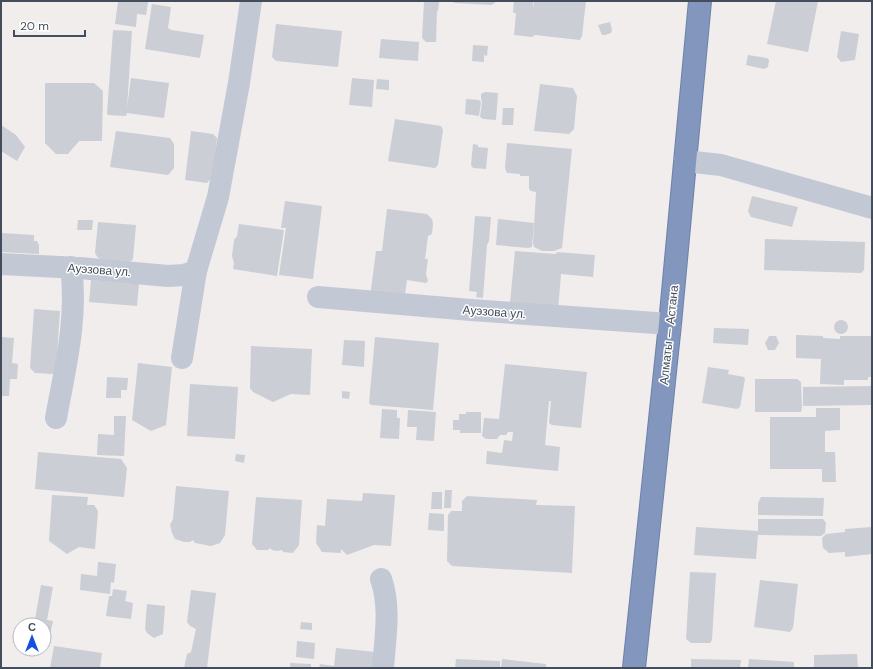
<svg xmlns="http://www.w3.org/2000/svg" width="873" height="669" font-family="'DM Sans',sans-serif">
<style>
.building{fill:#cbced5}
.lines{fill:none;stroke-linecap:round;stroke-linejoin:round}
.highway-casing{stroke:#6d81aa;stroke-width:24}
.street{stroke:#c2c9d5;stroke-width:22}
.highway{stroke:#8296be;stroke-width:22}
.labels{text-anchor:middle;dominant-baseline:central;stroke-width:3;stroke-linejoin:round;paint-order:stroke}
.street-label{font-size:12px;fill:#444d5b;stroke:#fff}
</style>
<rect width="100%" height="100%" fill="#f0edec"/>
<path class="building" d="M118,1L148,2L146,15L137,14L136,27L115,24Z
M451,1H495V3L491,5L455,3Z
M514,1H533V9L534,1H586L582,36L580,40L535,35L532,37L514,35L516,13H513Z
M776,1H818L808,52L767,44Z
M424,2H439L438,11H437L436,42H426L422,38Z
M152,4L171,7L168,28L171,30L204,35L200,58L145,49Z
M610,22L612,30L611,33L605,35H602L598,25Z
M276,24L342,31L338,67L276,61L272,57Z
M113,30L132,31L127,108L131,78L169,83L164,118L127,113L126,116L108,115L107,113Z
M841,31L859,34L855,60L841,62L837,57Z
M381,39L419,42L418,61L379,58Z
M473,45L488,46L487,56L484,55V62L472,61Z
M748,55L767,58L769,60L768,67L764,69L746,65Z
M352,78L374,80L372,107L349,105Z
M377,79L389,80V90L376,89Z
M45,83H94L103,91L102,141H79L68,154H56L45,143Z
M540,84L573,88L577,96L574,129L569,134L534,131Z
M485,92L498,93L496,120L483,119L480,117L482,102L481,98V94Z
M466,99L479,100L481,102L479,116L465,114Z
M503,108H514L513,125H502Z
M395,119L441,126L443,130L438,165L435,168L388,161Z
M1,125L16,135L25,147L17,161L1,151Z
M116,131L170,138L174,144V168L168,175L110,167Z
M191,131L213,134L217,138L213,176L207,183L185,180Z
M507,143L572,149L562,248L554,251H542L534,247L533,243L536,192L531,191L529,189V176H520V174L507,173L505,168Z
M473,144L478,145V147L488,148L486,169L473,168L471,165Z
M752,196L798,207L792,227L751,217L748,211Z
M285,201L322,206L313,279L279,275L286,228H281Z
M387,209L427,214L432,219L433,224L432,234L428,236L425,259H428L426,274L428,281L426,283L407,280L404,301L370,297L376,251H382Z
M475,216L491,217L489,241L487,245L483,298L476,297L477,292L469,291Z
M498,219L534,223L532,247L528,248L496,245Z
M78,220H93L92,230H77Z
M98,222L136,225L133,259L129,263H112L98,258L95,253Z
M239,224L284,230L277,276L233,269L234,263L232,256L234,240L237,236Z
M1,233L34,235V241H37L39,245V254L1,252Z
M765,239L865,242L864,270L861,273L764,270Z
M515,251L556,254L557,252L595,255L593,277L561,274L558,310L510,303Z
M91,280L139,284L137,306L89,302Z
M34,309L60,311L56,368L53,374L35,373L30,368Z
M834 327a7 7 0 1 1 14 0a7 7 0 1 1-14 0Z
M714,328L749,329L748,345L713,343Z
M796,335L823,336V338L840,339V336H872V377H868V380H844V385L820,384L821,359L796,358Z
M769,336H776L779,343L775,350H768L765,343Z
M1,337L14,338L12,363L18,364L17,379H10L9,396H1Z
M375,337L439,343L433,410L371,405L369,403Z
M344,340L365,341L364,367L342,365Z
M251,346L312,349L310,395L291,394L273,402L253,392L250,388Z
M138,363L172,367L166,425L151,431L132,420Z
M505,364L587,372L581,428L552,425L549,423L551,401H549L545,445L560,447L558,471L486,464L487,451L502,453L504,440L512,441L513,432H508L506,435H500L497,439H486L482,436L484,418L499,419Z
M708,367L729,370L728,374L744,377L745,379L740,407L737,409L702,403Z
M107,377L128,378L127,390H121V398H106Z
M755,379H797L801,382L802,407L801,412H755Z
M190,384L238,387L235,439L187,436Z
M872,386V405L803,406V387Z
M342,391L350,392L349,399L342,398Z
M816,408H840V430L825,431V452H835L836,482H822V469H770V417H816Z
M382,409L397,410V418H400L399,439L380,438Z
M408,410L436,412L434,441L416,440L417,427H407Z
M466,412H481V433H460V430H453V420H459V414H466Z
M114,416H126L124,456L97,455L98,434L114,435Z
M38,452L121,459L127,468L124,497L35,489Z
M236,454L245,455L244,463L235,461Z
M176,486L229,491L225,535L220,543L211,546L195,543L193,540L190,542H184L175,539L172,533L170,525L173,519Z
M445,490H452L451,508H444Z
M432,492H442V509H431Z
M363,493L395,495L391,546L374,545L347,555L341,549V553L322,552L316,543L317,525L325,526L327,499L362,501Z
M52,495L88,497L87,505H94L98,511L95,549L79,547L67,554L49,541Z
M467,496L537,500L536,505L575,506L572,573L452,566L447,561L448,515L451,511H462V501Z
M256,497L302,500L299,545L293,553L283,552L282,550L277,551L272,550L270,548L268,550H257L252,544Z
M761,497L824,498L823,516L758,515V503Z
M429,513L444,514V531L428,530Z
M758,519H823L826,523L825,533L821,536L758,535L756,559L694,555L696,527L758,531Z
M872,527V554L845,557V552L829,553L823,548L822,538L826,534L845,532V529Z
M98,562L116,564L114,583L111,582L110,594L80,590L81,574L97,576Z
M690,572L716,573L712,640L710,643H691L686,639Z
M760,580L798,584L793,628L790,632L754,627Z
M41,585L53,587L47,620L53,621L49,639L44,638V625H34Z
M113,589L127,591L125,601L133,603L131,619L106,616L109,596H112Z
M191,590L216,593L207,668H184L187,654L191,652L196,629L190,626L187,622Z
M147,604L165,606L163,634L154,638L147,633L145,629Z
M301,622L312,623V630L300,629Z
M297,641L315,643L314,659L296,657Z
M54,646L102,653L100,668H50Z
M336,648L376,652L374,668H319L320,664L334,666Z
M857,654L858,668H814V655Z
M456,659L500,661V668H455Z
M502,659L546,664V668H501Z
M691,659L741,660L740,668H691Z
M749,659L794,662V668H748Z
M290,663L311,664V668H290Z"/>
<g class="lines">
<defs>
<path id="highway" d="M634,668L670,324L700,1"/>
</defs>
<use href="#highway" class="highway-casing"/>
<path class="street" d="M685,161L721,165L872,208
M1,264L79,268L168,276L184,275L196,271
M318,297L471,310L670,324
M182,358L196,271L218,197L239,83L251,1
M56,418C65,368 78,318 71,267
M381,579C391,607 385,639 383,668"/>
<use href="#highway" class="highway"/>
</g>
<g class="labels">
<g class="street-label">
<text transform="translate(99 270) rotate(4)">Ауэзова ул.</text>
<text transform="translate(494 312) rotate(4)">Ауэзова ул.</text>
<text transform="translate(669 335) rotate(-84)">Алматы — Астана</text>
</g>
</g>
<rect width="873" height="669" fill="none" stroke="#444d5b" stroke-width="4"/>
<g transform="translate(32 637)"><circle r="19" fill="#ffffff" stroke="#b4b8bd"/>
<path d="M0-3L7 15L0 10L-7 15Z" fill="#134fe3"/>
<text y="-6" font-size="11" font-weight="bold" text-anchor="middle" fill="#444d5b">С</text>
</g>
<path d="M14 30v6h71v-6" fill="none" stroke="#444d5b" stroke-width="2"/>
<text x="20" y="30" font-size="12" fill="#444d5b" stroke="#ffffff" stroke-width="3" paint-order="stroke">20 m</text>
</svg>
